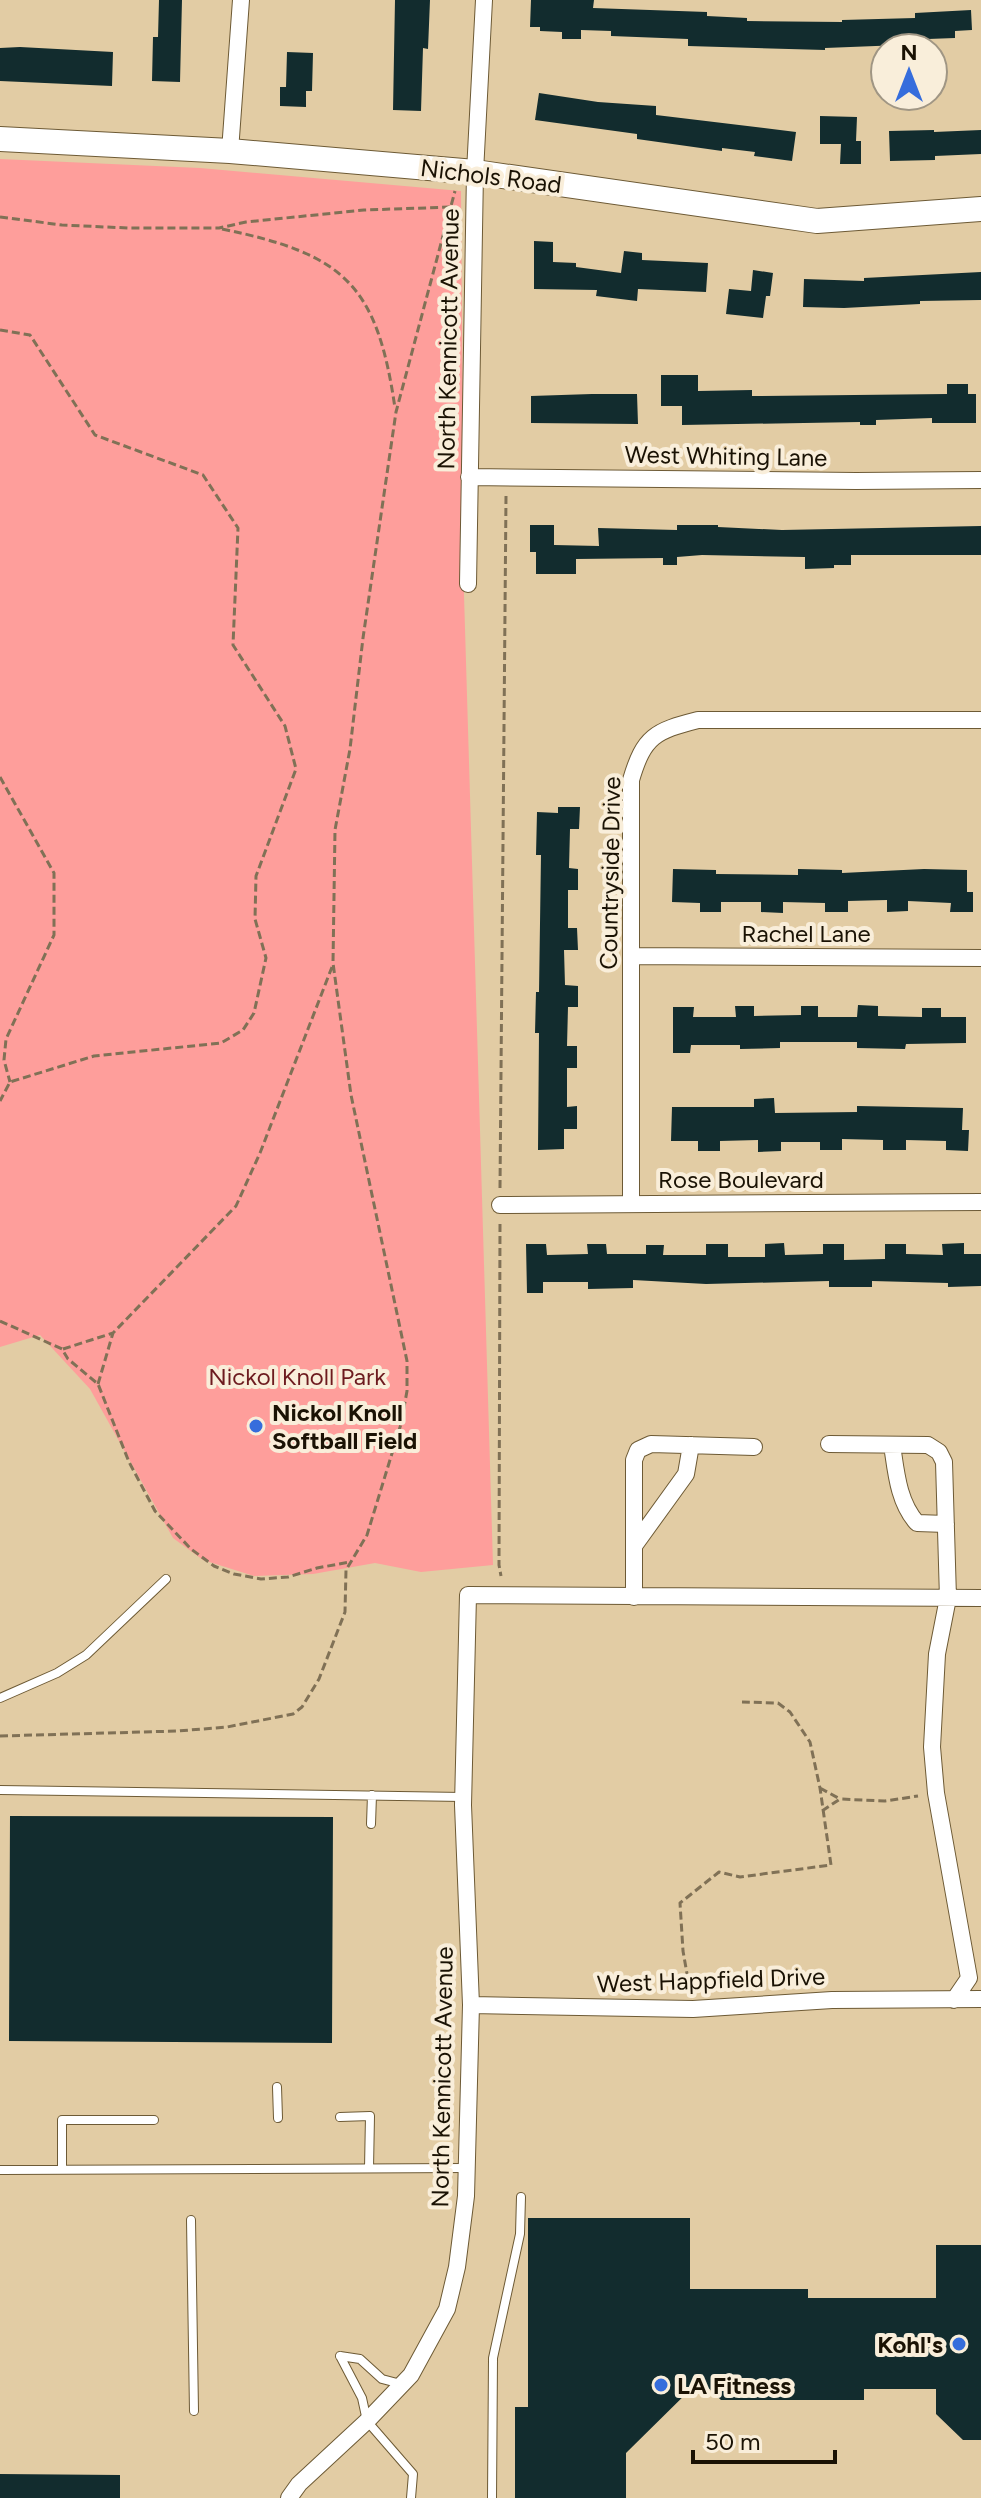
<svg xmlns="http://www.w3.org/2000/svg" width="981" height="2498" font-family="Figtree,sans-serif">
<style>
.green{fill:#fe9e9b}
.building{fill:#122c2e}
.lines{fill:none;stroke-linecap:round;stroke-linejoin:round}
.lane-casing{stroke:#6d5a35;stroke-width:10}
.street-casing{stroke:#6d5a35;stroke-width:18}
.secondary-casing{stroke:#6d5a35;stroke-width:26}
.path{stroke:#807156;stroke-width:3;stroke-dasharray:8 4;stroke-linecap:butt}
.lane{stroke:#fff;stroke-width:8}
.street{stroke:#fff;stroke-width:16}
.secondary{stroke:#fff;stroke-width:24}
.poi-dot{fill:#366ddc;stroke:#f9eeda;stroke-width:3}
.labels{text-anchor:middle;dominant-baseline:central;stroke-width:8;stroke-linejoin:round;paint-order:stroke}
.street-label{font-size:24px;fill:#1a1204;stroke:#f9eeda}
.park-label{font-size:24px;fill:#6d1b1f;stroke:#f9eeda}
.poi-label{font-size:24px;font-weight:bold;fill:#1a1204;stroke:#f9eeda;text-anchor:start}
</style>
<rect width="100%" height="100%" fill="#e2cca4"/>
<path class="green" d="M0,159L200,168L461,191L464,595L493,1565L421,1572L375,1563L313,1574L254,1576L203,1560L173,1538L90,1389L40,1335L0,1347Z"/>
<path class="building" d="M159,0H182L180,82L152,81L153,37H158Z
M395,0H430L428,49L423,48L421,111L393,110Z
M531,0H594L593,8L707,12V16L747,18V21L842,22V20L915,18V13L971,10L972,30L955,31V38L901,40V45L825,48V50L688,46V39L611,36V31L581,30V39H562V32L540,31V27H530Z
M20,47L113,52L112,86L0,81V48Z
M287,52L313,53L312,91H306V107L280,106V87H286Z
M539,93L598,102L656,106V115L796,132L792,161L754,156L755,152L722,148V151L637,139V134L535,120Z
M820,116L857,117L856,141H861V164H840L841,144H820Z
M934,130V132L981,130V154L935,156V160L890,161L889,131Z
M534,241L553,242V262L576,263V267L621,273L624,251L642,253V260L708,263L706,292L638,289L637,301L596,296L597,290L534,289Z
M753,270L773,273L770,296H766L763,318L726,314L729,289L751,291Z
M981,272V300L920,301V304L844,308L803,307L804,279L864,281V278Z
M661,375H698V391L752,390V396L947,394V384H968V394H976V423H932V418L876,420V425H860V422L682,425V406H661Z
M592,394H637L638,424L531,423V396Z
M530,525H554V545L599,546L598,528L677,530V525H718V527L782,530L981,526V555H851V565H834V568L805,569V557L702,555L677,557V565H663V558L576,559V574H536V552H530Z
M558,807H580L579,829H570L569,868L578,869V890H568V928H577L578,950H564L565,985L578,986V1007H568L567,1046H577V1068H567V1107L577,1106V1129H564V1149L538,1150L539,1033H535L536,992H539L541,855H536L537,812L558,813Z
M673,869L716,870V874L798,875V869L842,870V873L924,869L967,870V892H973V912H950L951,903L908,901V911L887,912V900L848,901V912H825V903L783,902V913L761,912V902H721V912H700V903L672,902Z
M858,1005L878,1006V1016L922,1017V1008H941V1017H966V1043L906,1044L905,1049L857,1048V1042H780V1048L740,1049V1045H691L690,1053H673V1007H694L693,1017H736L735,1006H754V1016L801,1015V1006H818V1017H857Z
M774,1098L775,1113L857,1112V1106L963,1108L962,1130H969L968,1151L946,1150V1141L906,1140V1150H883V1140L842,1139V1150H820V1142H781V1151L758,1152V1140L720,1141V1151H698V1141H671L672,1107H754V1099Z
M784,1243L785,1255L823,1254V1244H844V1260L885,1259V1244H906V1254L943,1255L942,1244L964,1243V1254H981V1286L948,1287V1283L872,1281V1287H829V1281L706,1284L633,1280V1288L588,1289V1282H543V1293H527L526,1244H546L547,1255L588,1254L587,1244H606L607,1254H646V1245H664L663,1255H706V1244H728V1257H765V1244Z
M10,1816L333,1817L332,2043L9,2041Z
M528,2218H690V2289H808V2298H936V2245H981V2440H963L936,2414V2389H864V2400H721L700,2380L626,2453V2498H515V2407H528Z
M0,2474L120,2475V2498H0Z"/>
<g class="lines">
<defs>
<path id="lane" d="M0,1698L57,1673L86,1655L166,1579
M0,1790L463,1797
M371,1824L372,1795
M277,2087L278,2118
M340,2117L370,2116L369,2168
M0,2170L466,2168
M62,2170V2120H154
M191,2220L194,2411
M340,2356L362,2398L367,2421L413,2474L411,2498
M340,2356L360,2359L382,2379L401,2384
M492,2498L493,2358L520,2234L521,2197"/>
<path id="street" d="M230,151L241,0
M469,477L856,481L981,480
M468,584L475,172L484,0
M631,956L981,958
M631,1203V780C644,736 655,731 698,720H981
M500,1205L981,1202
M829,1444L928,1445L939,1452L944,1462L948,1598L937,1654L932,1747L936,1793L969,1978L954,2000
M892,1445C896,1471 898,1502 917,1523L946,1524
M634,1546L686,1474L691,1445
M634,1597V1460L638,1450L651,1444L754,1447
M471,2005L693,2009L832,2000L981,1999
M289,2498L299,2484L367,2421L411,2375L447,2309L457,2267L466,2196L471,2005L463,1805L468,1595L981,1598"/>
<path id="secondary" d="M0,139L230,151L475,172L817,221L981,209"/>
</defs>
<use href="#lane" class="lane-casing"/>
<use href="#street" class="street-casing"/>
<use href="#secondary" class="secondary-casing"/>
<path class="path" d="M0,217L62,225L128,228H219L246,222L364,210L452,207
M222,229C344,254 377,284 395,408
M0,330L30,335L95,435L203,475L238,528L233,645L285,726L296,769L256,876L255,919L266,958L254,1013L243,1030L221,1043L94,1056L10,1082L0,1101
M0,777L54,873V935L6,1039L4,1060L10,1082
M500,1188L506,496
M500,1224L499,1565L501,1576
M0,1321L62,1349L68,1359L98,1384L129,1462L155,1511L191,1549L214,1566L234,1574L261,1579L288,1577L317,1568L350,1562
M63,1349L113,1333
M98,1384L113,1333L236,1206L260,1153L332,967
M0,1736L178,1731L227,1727L293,1714L302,1707L319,1679L345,1612L346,1570L367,1535L401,1424L407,1391V1361L351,1095L333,963L335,830L350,749L363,638L396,412L455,191
M820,1788L840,1799
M822,1811L840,1799L885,1801L918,1796
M690,1991L683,1951L680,1903L719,1872L740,1877L831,1865L820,1788L810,1742L790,1712L778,1703L742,1702"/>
<use href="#lane" class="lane"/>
<use href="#street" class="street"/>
<use href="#secondary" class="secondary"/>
</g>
<g class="poi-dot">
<circle cx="256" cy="1426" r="8"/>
<circle cx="959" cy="2344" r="8"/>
<circle cx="661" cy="2385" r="8"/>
</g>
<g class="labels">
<g class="street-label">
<text transform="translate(491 176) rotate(7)">Nichols Road</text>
<text transform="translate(448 339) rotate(-89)">North Kennicott Avenue</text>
<text transform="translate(726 456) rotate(1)">West Whiting Lane</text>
<text transform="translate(610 873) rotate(-89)">Countryside Drive</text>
<text x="806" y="933">Rachel Lane</text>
<text x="741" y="1179">Rose Boulevard</text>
<text transform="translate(711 1980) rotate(-2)">West Happfield Drive</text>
<text transform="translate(442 2077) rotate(-89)">North Kennicott Avenue</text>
</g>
<g class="park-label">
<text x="297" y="1376">Nickol Knoll Park</text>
</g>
<g class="poi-label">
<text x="272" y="1412">Nickol Knoll<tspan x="272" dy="28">Softball Field</tspan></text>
<text x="943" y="2344" text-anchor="end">Kohl's</text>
<text x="677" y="2385">LA Fitness</text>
</g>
</g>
<g transform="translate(909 72)"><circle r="38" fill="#f9eeda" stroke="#a09684" stroke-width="2"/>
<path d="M0-6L14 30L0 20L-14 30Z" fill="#366ddc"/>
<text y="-12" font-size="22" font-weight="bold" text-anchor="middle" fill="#1a1204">N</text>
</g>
<path d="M693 2450v12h142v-12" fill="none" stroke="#1a1204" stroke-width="4"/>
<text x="705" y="2450" font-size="24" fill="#1a1204" stroke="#f9eeda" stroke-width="6" paint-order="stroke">50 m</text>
</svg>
